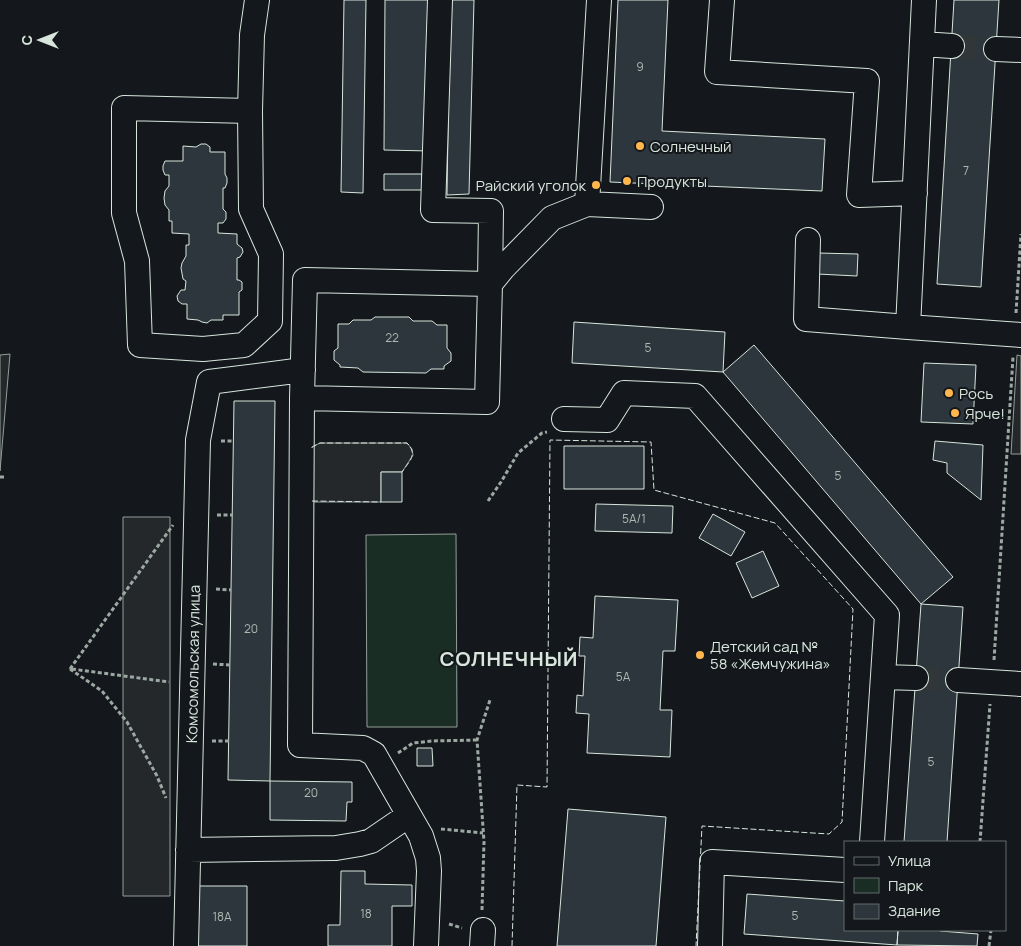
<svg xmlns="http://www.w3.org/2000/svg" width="1021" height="946" font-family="Manrope,sans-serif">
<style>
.green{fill:#1a2d24;stroke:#939e99}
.parking{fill:#24282b;stroke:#939e99}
.building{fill:#2c363c;stroke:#d8e6dc}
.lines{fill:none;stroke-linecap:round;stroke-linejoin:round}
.minor-tunnel{stroke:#313739;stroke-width:24;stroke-dasharray:24 12;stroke-linecap:butt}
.minor-casing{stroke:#d8e6dc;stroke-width:26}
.path{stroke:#9da8a2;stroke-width:3;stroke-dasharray:4 2.5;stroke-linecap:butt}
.minor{stroke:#14181c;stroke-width:24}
.fence{stroke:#d8e6dc;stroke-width:1;stroke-dasharray:6 2.5;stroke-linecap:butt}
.poi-dot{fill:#ffb74d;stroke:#14181c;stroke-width:2}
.labels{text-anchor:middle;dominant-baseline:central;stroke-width:4;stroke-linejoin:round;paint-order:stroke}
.number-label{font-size:12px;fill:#adbab4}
.poi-label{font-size:15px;fill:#d8e6dc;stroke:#14181c;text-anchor:start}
.street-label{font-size:15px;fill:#d8e6dc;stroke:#14181c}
.district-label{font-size:20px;font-weight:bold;letter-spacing:1px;fill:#d8e6dc;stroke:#14181c}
</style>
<rect width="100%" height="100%" fill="#14181c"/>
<path class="green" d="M456,534L457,727H367L366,535Z"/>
<path class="parking" d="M10,354L0,471V355Z
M1017,355L1021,356V454H1011Z
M320,443H407L412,449L413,455L402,472H381V502H312V447Z
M123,517H170V896H123Z"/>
<path class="building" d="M344,0H366L363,193L341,192Z
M385,0H431L430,151L384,150Z
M450,0H474L469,194L447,195Z
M618,0H668L662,131L825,139L822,191L610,182Z
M954,0H999L981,287L937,284Z
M201,144H206L210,147V152H225V174L227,178V183L225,188H223V209L226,212V219L223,223H218V233L237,234V244L242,248L243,252L240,257L237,258V280H239L242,282V290L239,292V315H223V320H211L207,323L202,322L198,320L187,319V304H182L178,301L177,296L181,290H185L186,281L183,279L181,268L182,263L186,256V245H189V234L172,233V221H169V210L165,205L164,198L165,191L169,186V175H165L163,170V166L165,161H183V146L196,147Z
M384,174H422V190H384Z
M818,253L858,254L857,276L817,274Z
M375,317H409L413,321H432L437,325H447V348L451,353V361L444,366V369H431L426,373L363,372L358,368L340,367V365L334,360V351L338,348V324H349L353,320H371Z
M574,322L725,332L723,372L572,363Z
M754,345L953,577L921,604L723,372Z
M924,363L976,365L973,424L921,422Z
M234,401H275L270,781L228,780Z
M935,441L983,445L981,500L947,473V463L933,460Z
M564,446H644V489H564Z
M381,472H402V502H381Z
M596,504L673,506L672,533L595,531Z
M713,514L745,532L731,556L699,538Z
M763,551L779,586L752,598L736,563Z
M595,596L678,600L675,651H663L660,710H672L670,757L587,753L589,714L576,713L577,695L583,696L585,656H579L580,637L593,638Z
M921,604L963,607L947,842H904Z
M417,748H432L433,766H417Z
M270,781L352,782V802H347L346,821L270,820Z
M568,809L666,817L656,946H557Z
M341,871H365V884L412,885V906H392V946H328V925H340Z
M197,886H247V946H197Z
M747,894L845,901V930H898L897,945L744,934Z
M898,930H941L940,931L978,934L977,946L897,945Z"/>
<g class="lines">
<path class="minor-tunnel" d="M952,46L996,49
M916,678L958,680"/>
<defs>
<path id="minor" d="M440,0L433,210L491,211L490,284L503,268L552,218L587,204
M599,0L587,204L651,207
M722,0L717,72L867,81L859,195L915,193
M922,44L952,46
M996,49L1021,50
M250,111L251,209L271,254L270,321L244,345L203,349L140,345L137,261L124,213V108L250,111L252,35L257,0
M808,240L806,319L908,327L1021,335
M908,327L924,0
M302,398L487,402L490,284L305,280L302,398L300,745L363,748L374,754L421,836L428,858L429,871L426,946
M564,419L607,420L624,393L695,396L887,615L872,842
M883,677L916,678
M958,680L1021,684
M188,850L336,848L360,844L371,841L409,815
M186,946L198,440L209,382L303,370
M482,946L483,930
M710,946L712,862L845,870"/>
</defs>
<use href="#minor" class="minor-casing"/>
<path class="path" d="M1016,313L1021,234
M221,441H233
M0,477H4
M488,501L501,482L518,453L542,433L547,432
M217,515H232
M216,589L231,590
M994,660L1013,357
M213,664L230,665
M70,669L102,691L127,722L157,776L166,798
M70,669L173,525
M72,669L169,682
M212,741H229
M398,753L413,743L432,741L477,740
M441,829L483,833
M980,842L990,704
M482,910L484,842L477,740L490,700
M449,924L462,928
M989,946L991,930"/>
<use href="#minor" class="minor"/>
<path class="fence" d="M312,448V447L320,443H407C418,455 410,460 402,472
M312,501L381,502
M512,946L517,785L547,787L550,440L651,442L654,490L775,523L853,609L842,822L829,834L702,826L696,946"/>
</g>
<g class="poi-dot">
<circle cx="640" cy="146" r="5"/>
<circle cx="627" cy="181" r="5"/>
<circle cx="596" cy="185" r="5"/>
<circle cx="949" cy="393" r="5"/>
<circle cx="955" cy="413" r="5"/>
<circle cx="700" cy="655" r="5"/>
</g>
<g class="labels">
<g class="number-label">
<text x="640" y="66">9</text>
<text x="966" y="170">7</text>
<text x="392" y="337">22</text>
<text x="648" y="347">5</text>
<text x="838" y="475">5</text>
<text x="634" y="518">5А/1</text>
<text x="251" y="628">20</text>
<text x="623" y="676">5А</text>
<text x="931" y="761">5</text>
<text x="311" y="792">20</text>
<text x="366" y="913">18</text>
<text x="795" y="915">5</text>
<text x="222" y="916">18А</text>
</g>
<g class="poi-label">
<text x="650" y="146">Солнечный</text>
<text x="637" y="181">Продукты</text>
<text x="586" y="185" text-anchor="end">Райский уголок</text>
<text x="959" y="393">Рось</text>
<text x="965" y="413">Ярче!</text>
<text x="710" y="646">Детский сад №<tspan x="710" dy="17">58 «Жемчужина»</tspan></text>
</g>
<g class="street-label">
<text transform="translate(193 664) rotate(-89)">Комсомольская улица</text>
</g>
<g class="district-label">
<text x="509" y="658">СОЛНЕЧНЫЙ</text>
</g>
</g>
<rect x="844" y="841" width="162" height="90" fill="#14181c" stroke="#626a69"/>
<rect x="854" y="857" width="25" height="8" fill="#14181c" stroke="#626a69"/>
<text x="888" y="866" font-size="15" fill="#d8e6dc">Улица</text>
<rect x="854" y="878" width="25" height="15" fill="#1a2d24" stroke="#626a69"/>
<text x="888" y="891" font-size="15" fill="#d8e6dc">Парк</text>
<rect x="854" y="904" width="25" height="15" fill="#2c363c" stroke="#626a69"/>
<text x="888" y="916" font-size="15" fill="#d8e6dc">Здание</text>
<g transform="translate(40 40) rotate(270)" stroke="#14181c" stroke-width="4" paint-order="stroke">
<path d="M0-4L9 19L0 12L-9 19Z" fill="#d8e6dc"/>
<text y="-8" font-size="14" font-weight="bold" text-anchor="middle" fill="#d8e6dc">С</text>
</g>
</svg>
